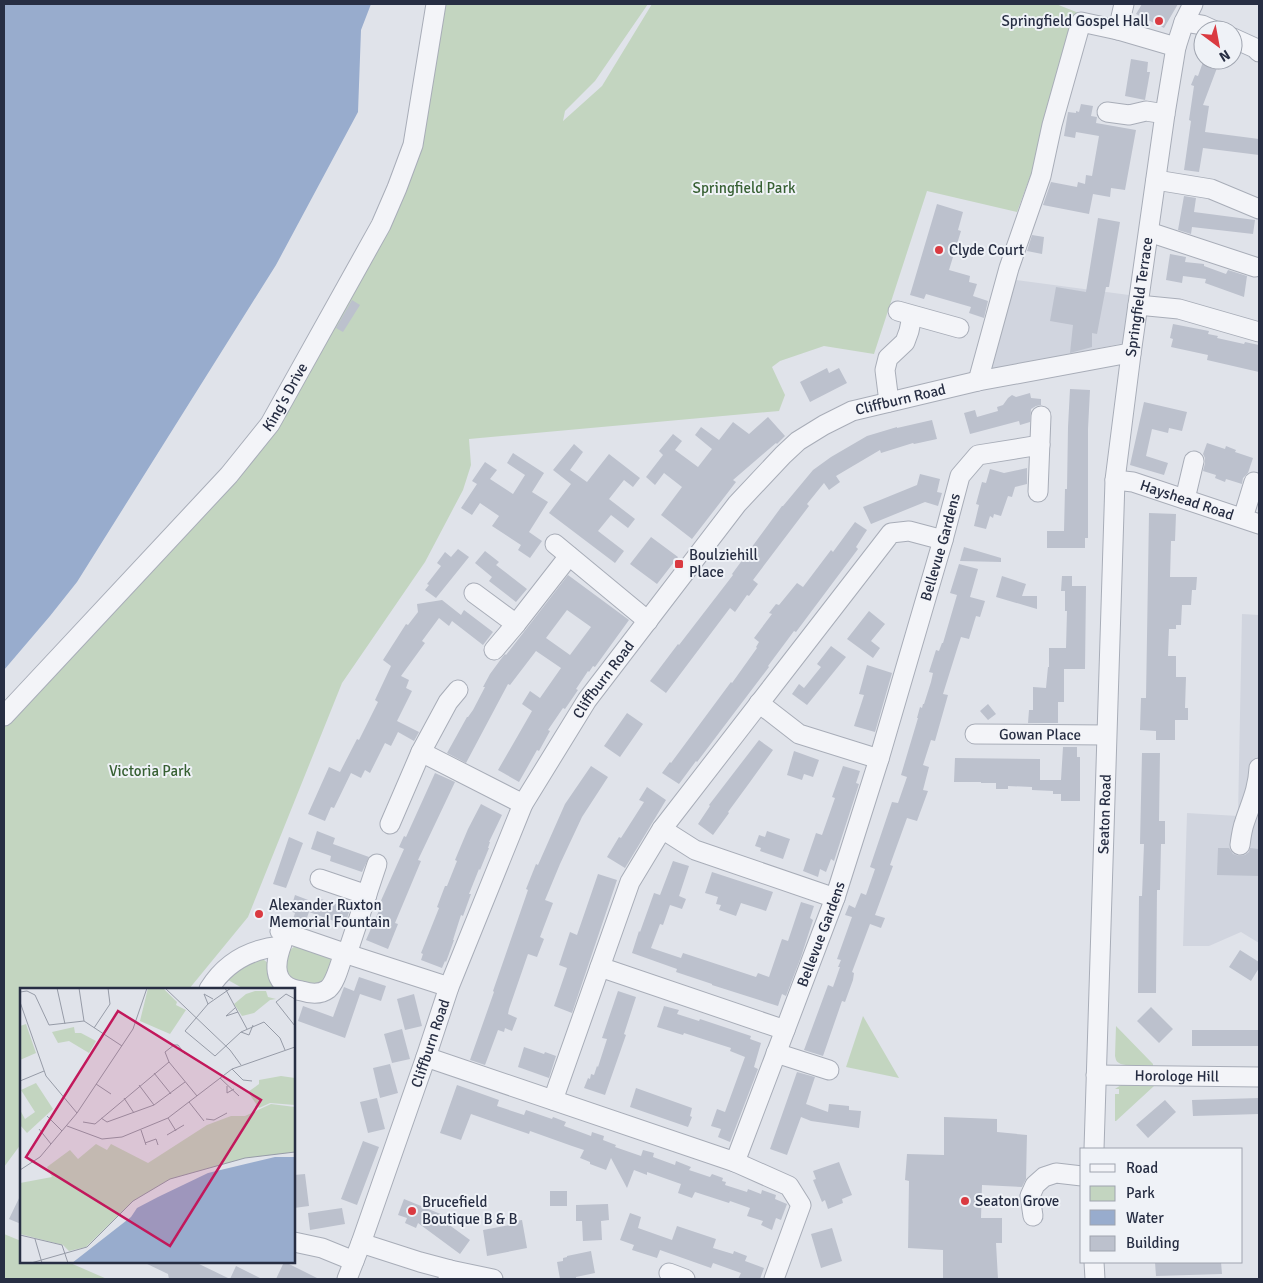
<svg xmlns="http://www.w3.org/2000/svg" width="1263" height="1283" font-family="Signika,sans-serif">
<style>
.built{fill:#d1d5df}
.green{fill:#c3d5c0}
.water{fill:#98accd}
.building{fill:#bcc1cd;fill-rule:evenodd}
.lines{fill:none;stroke-linecap:round;stroke-linejoin:round}
.minor-casing{stroke:#a8adb8;stroke-width:21}
.minor{stroke:#f3f4f8;stroke-width:19}
.poi-dot{fill:#da3a41;stroke:#eff2f7;stroke-width:2}
.labels{text-anchor:middle;dominant-baseline:central;stroke-width:4;stroke-linejoin:round;paint-order:stroke}
.poi-label{font-size:15px;fill:#272e43;stroke:#eff2f7;text-anchor:start}
.park-label{font-size:15px;fill:#376033;stroke:#eff2f7}
.street-label{font-size:15px;fill:#272e43;stroke:#eff2f7}
.inset-road{fill:none;stroke:#969ba7;stroke-width:1}
.view{fill:#c2185b;fill-opacity:0.15;stroke:#c2185b;stroke-width:2.5}
.inset-edge{fill:none;stroke:#272e43;stroke-width:2.5}
</style>
<rect width="100%" height="100%" fill="#e0e3ea"/>
<path class="built" d="M1016,280L1129,295L1124,343L991,370Z
M1242,614L1259,615V943L1241,932L1209,946H1183L1187,813L1238,816Z"/>
<path class="green" d="M436,4H648L595,81L565,111L563,121L602,86L652,4H1056L1089,17L1017,212L927,191L874,354L824,346L780,361L772,367L785,395L779,411L469,439L471,465L463,490L425,562L342,683L248,917L189,989H21V1144L4,1167V714L270,424L413,145Z
M295,946L330,958L332,964L322,986L285,978V954Z
M261,959L264,960L268,963L279,989H244L228,980C238,970 247,964 261,959Z
M863,1016L899,1078L846,1067Z
M1116,1026L1153,1064V1066C1145,1065 1125,1067 1119,1063C1116,1061 1116,1060 1115,1056Z
M1121,1085H1153L1154,1086L1116,1121H1115V1094H1119V1089H1115Z
M4,1234L21,1241V1262H68L107,1279H4Z"/>
<path class="water" d="M4,4H371L361,30L358,112L276,265L77,582L50,616L4,670Z"/>
<path class="building" d="M1142,4H1178L1164,28L1136,14Z
M1131,59L1148,62L1147,72H1150L1145,100L1125,96Z
M1209,60H1220L1203,105L1209,106L1205,132L1259,139V155L1203,148L1199,172L1184,170L1191,121L1189,120L1194,86L1191,85L1195,75L1198,76L1203,62L1208,64Z
M1081,104L1093,106L1091,116L1097,117L1096,123L1136,130L1125,190L1111,188L1110,197L1093,194L1089,214L1043,205L1051,182L1077,187L1078,182L1085,184L1086,175L1092,176L1099,136L1076,132L1075,138L1064,136L1068,112L1076,113V111L1079,112Z
M1184,196L1196,198L1194,212L1255,220L1253,234L1192,227L1191,234L1178,230Z
M937,204L963,212L958,230L961,231L949,270L970,276L969,282L977,284L973,296L988,301L984,318L969,313L971,307L926,294L924,299L910,295Z
M1098,218L1120,222L1109,287H1106L1097,334L1092,333V347L1070,353L1073,325L1050,321L1056,287L1086,292Z
M1032,235L1044,237L1042,254L1027,251Z
M1170,254L1186,257L1185,262L1204,264V266L1226,274L1228,270L1247,276L1244,297L1205,283L1206,279L1183,276L1182,283L1166,280Z
M352,300L360,305L343,332L336,328Z
M1173,324L1209,331L1208,334L1218,336L1217,338L1244,344L1245,342L1259,345V372L1207,360L1208,355L1171,347L1173,339L1170,338Z
M827,368L829,373L839,368L847,383L810,402L800,382Z
M1070,389L1090,390L1088,429V538H1085V548H1047V531H1064L1065,489H1067L1068,427Z
M1030,393L1031,398L1041,399V405L1036,406L1031,409L1030,422L1020,425L1019,421L970,434L964,413L975,410L977,417L998,411L997,407L1003,405L1008,398L1012,395L1016,397Z
M1144,402L1187,412L1182,431L1169,428L1168,433L1152,429L1146,456L1168,463L1164,475L1130,465Z
M768,417L785,436L777,444L776,443L733,480L736,482L692,539L661,515L682,487L664,473L655,485L646,477L663,455L659,451L673,434L682,441L675,450L698,467L712,449L695,435L701,427L719,440L733,422L749,434Z
M932,420L937,439L914,444L913,443L881,453L880,450L836,476L840,482L829,490L824,483L807,504L809,506L753,580L758,584L749,596L747,595L735,612L730,608L666,693L650,681L678,644L679,645L733,575L732,574L782,506H783L813,470L831,457L867,436L897,427V428Z
M1207,443L1225,449L1226,446L1236,450L1235,452L1253,458L1248,473L1243,478L1242,484L1226,479L1225,482L1215,478L1216,475L1203,471L1205,463V458L1203,454Z
M574,444L583,452L570,470L587,482L609,454L640,478L633,487L624,480L609,499L635,519L628,528L611,515L598,531L624,551L615,563L549,513L571,484L553,470Z
M513,453L544,473L532,492L548,502L529,532L542,541L530,558L518,550L521,545L492,526L499,516L480,503L472,515L461,508L477,484L472,481L485,462L497,470L490,479L513,494L525,475L507,463Z
M1027,468V484L1015,487L1012,497L1008,496L1001,516L994,514L993,518L990,516L986,529L974,526L979,505L976,504L982,482L986,483L990,469L1004,473Z
M920,474L940,479L937,492L942,493L938,506L925,502L871,524L863,507L917,485Z
M1149,513L1176,514L1175,541H1171L1170,577H1197L1196,590H1192L1191,605H1182L1181,625H1176V629H1169L1168,656H1176V677H1186L1185,708H1188V720H1175V740H1156V731L1140,730L1141,698H1146Z
M855,522L867,530L856,547L858,549L796,632L794,631L768,666L769,667L697,762L696,761L679,784L662,773L670,762L671,763L731,682L732,683L757,648L756,647L759,642L754,638L772,614L769,613L776,604L779,605L797,583L803,587L831,550L833,552Z
M651,537L678,557L657,584L630,564Z
M964,547L1001,558V562L960,561Z
M458,549L469,557L436,598L425,590L429,585L427,584L441,566L437,563L445,552L451,557Z
M485,551L499,562L496,565L527,589L516,602L489,581L492,577L475,563Z
M959,564L978,569L970,597L985,601L980,617L976,616L969,639L961,637L958,646L943,694L948,695L935,741L931,740L923,765L929,767L923,790L928,791L917,821L907,818L890,865L893,866L875,915L885,918L881,928L870,924L852,972L854,973L853,980L845,1002L842,1001L823,1056L804,1050L828,985L833,987L840,967H838L841,960L837,959L852,917L845,915L849,905L855,908L861,893L866,895L875,869L870,867L892,802L898,803L907,777L901,775L918,718H917L920,707L922,708L923,704H924L931,682L933,673L929,672L936,650L939,651L942,643H943L957,595L950,593Z
M568,575L629,620L595,667L593,666L589,672L588,671L576,689L578,690L565,709L563,708L548,730L550,731L539,751L537,750L519,782L498,770L532,711L522,704L530,691L540,698L561,668L536,651L510,685L508,684L466,763L447,753L467,717H468L473,710L485,687H483L490,674L501,659L505,654L506,655ZM567,610L591,627L570,655L546,638Z
M1002,576L1026,584L1022,596H1037V609L996,597Z
M1062,576H1072V586H1086L1085,669H1064V702H1058V723H1028L1029,710H1033V687L1046,688L1048,667H1049V648H1066L1067,611H1065V591H1061Z
M442,600L461,615L464,610L493,632L483,645L452,621L449,626L439,618L422,641L425,643L401,676L409,680L406,688L412,691L397,721L419,732L414,741L398,732L391,746L385,743L370,773L365,770L361,778L351,773L334,808L331,807L325,821L308,814L329,767L340,772L357,739L359,740L378,702L375,700L391,666L383,660L406,624L408,625L418,612L417,604Z
M869,611L885,624L871,641L880,648L873,658L847,639Z
M831,646L846,657L807,705L792,694L799,684L804,688L821,667L817,664Z
M867,665L892,673L875,732L854,726L864,695L859,694Z
M988,704L996,714L988,720L980,711Z
M627,713L643,724L620,757L604,746Z
M759,740L773,750L750,782L728,812L729,813L713,835L698,824L710,806L709,805Z
M1063,747H1077V757H1080V801H1061V794H1053V791L1032,790V787L1008,786V789H996V783H981V782H954L955,758L1040,759V780H1061Z
M794,751L819,760L813,777L804,774L802,780L787,775Z
M1142,753H1160L1159,821H1165V844H1161L1160,890H1157L1156,993H1138L1139,896H1142L1144,844H1140Z
M591,766L608,777L582,817L560,864L545,900L553,903L540,937L544,939L537,957L528,954L509,1009L508,1014L517,1018L512,1031L505,1028L504,1032L498,1030L485,1065L470,1060L494,992L493,991L528,890L526,889L536,864L538,865L565,804Z
M843,766L860,771L856,783L859,784L834,861L831,859L826,872L820,869L818,877L803,871L816,833L822,835L835,798L832,797Z
M435,773L455,782L418,860L421,861L395,923L398,924L388,949L366,940L381,906L379,905L404,849L399,847L404,836L406,837Z
M647,787L666,800L625,868L607,857L619,837L621,838L644,802L639,800Z
M481,804L502,815L489,842H490L488,848H489L480,870L479,869L469,894H471L463,916L461,915L453,940H454L446,962L445,961L442,968L421,960L423,954L421,953L439,908L437,907L445,886H447L457,861L455,860L468,829Z
M317,831L335,838L333,844L369,857L362,872L330,861L331,856L311,849Z
M767,831L790,839L783,859L760,851L761,848L755,846L759,835L765,837Z
M289,837L303,843L286,888L273,884Z
M1218,848H1229L1233,854L1239,856L1245,855L1249,852L1250,848L1259,849V876L1217,875Z
M673,861L689,866L679,896L686,899L682,909L670,905L663,925L660,924L651,948L681,958L683,953L756,977L758,973L769,977L782,939L788,941L801,902L814,906L810,918L813,920L801,957L786,996L782,994L778,1006L712,985V984L676,972L677,969L632,953L639,931L640,932L654,893L660,895Z
M712,872L773,892L766,911L741,903L736,916L719,910L721,905L716,904L718,897L705,893Z
M598,874L617,880L572,1013L554,1006L567,968L559,965L570,932L577,935Z
M295,895L316,903L318,898L350,909L345,925L309,912L304,926L292,922L295,913L290,911Z
M1240,950L1259,962V968L1251,981L1229,967Z
M359,977L386,986L381,1001L360,994L345,1038L298,1021L303,1006L333,1017L344,987L354,991Z
M618,991L636,997L624,1034L626,1035L605,1095L584,1088L588,1078L590,1079L591,1074L594,1075L597,1066L598,1067L607,1039L602,1038Z
M414,994L422,1026L405,1030L397,999Z
M664,1006L679,1010L677,1014L699,1021L700,1019L751,1036L750,1039L761,1043L754,1067L758,1069L730,1142L718,1137L721,1129L711,1126L717,1109L725,1112L745,1057L730,1051L731,1048L684,1033L683,1035L657,1027Z
M1151,1007L1173,1029L1159,1043L1137,1021Z
M402,1029L410,1059L392,1063L384,1034Z
M1192,1030H1259V1046H1192Z
M524,1047L544,1054L545,1052L556,1056L549,1078L518,1067Z
M390,1064L398,1093L380,1098L373,1068Z
M797,1072L815,1077L806,1104L828,1112L829,1104L849,1106V1110L861,1111L859,1128L811,1121L801,1117L787,1155L770,1149Z
M457,1085L499,1100L497,1106L524,1115L526,1110L552,1119L553,1117L566,1122L564,1126L591,1136L592,1132L604,1136L603,1140L616,1145L615,1147L641,1156L643,1150L654,1153L653,1157L675,1165L676,1161L691,1167L689,1170L710,1177L712,1174L723,1178L722,1181L726,1182L725,1185L747,1192L748,1189L761,1194L762,1190L776,1195L775,1199L787,1204L781,1220L776,1218L772,1230L761,1225L763,1221L747,1216L750,1208L730,1201L729,1203L695,1192L692,1198L678,1193L681,1184L647,1172V1175L634,1170L627,1188L611,1158L606,1170L590,1164V1162L580,1158L584,1150L572,1146L530,1131L529,1134L471,1114L461,1140L440,1133Z
M636,1088L692,1108L690,1116L692,1117L688,1127L630,1107Z
M377,1098L385,1129L368,1133L360,1102Z
M1259,1098V1114L1193,1116L1192,1100Z
M1165,1100L1176,1112L1148,1138L1136,1125Z
M944,1117L997,1119V1132L1027,1135L1026,1179L1022,1187L982,1185L981,1218H1002V1243H996L998,1279H943V1250L908,1248L909,1181L905,1180L907,1154L944,1155Z
M363,1141L379,1147L357,1205L341,1199Z
M839,1162L852,1195L842,1199L843,1203L828,1209L825,1200L822,1202L813,1180L816,1179L813,1171Z
M305,1174L309,1206L294,1208V1175Z
M550,1191H567V1206H550Z
M21,1194V1224L9,1219Z
M404,1199L443,1215L441,1219L470,1240L460,1254L418,1223L416,1228L405,1223L407,1218L398,1215Z
M608,1204L609,1220L601,1221L602,1240L583,1241L582,1221H576V1205Z
M342,1208L345,1224L310,1230L308,1213Z
M630,1213L641,1217L638,1228L672,1240L677,1226L716,1239L713,1248L733,1254L734,1251L747,1256L745,1261L764,1268L760,1279H738L741,1273L713,1263L711,1268L660,1250L657,1258L632,1250L634,1245L620,1240Z
M522,1220L527,1248L487,1256L483,1230L510,1225L509,1222Z
M832,1228L842,1261L821,1268L811,1234Z
M591,1251L595,1273L576,1277V1279H560L557,1262L563,1261V1258L567,1257V1256Z
M143,1262H195L230,1279H169L168,1274Z
M284,1262H285L319,1279H276Z
M1155,1262H1221L1222,1274L1156,1276Z
M236,1266L262,1279H230Z"/>
<g class="lines">
<defs>
<g id="minor">
<path d="M1184,22L1202,25L1213,30"/>
<path d="M1118,30L1124,4"/>
<path d="M1233,38L1255,48L1259,52"/>
<path d="M1107,112L1129,115L1146,111L1165,114"/>
<path d="M1156,180L1211,189L1259,209"/>
<path d="M1149,232L1255,267"/>
<path d="M1138,305L1179,309L1259,332"/>
<path d="M898,311L959,328"/>
<path d="M978,381L1009,268L1041,176L1052,125L1081,22L1118,30L1176,47"/>
<path d="M889,402L885,370L888,358L905,342L909,331L912,316"/>
<path id="s1" d="M1115,480L1133,482L1259,524"/>
<path d="M1038,492L1041,416"/>
<path d="M1185,499L1194,461"/>
<path d="M1243,518L1254,482"/>
<path d="M555,544L648,621"/>
<path d="M474,593L516,624L569,556"/>
<path d="M494,650L516,624"/>
<path d="M759,703L799,734L879,759"/>
<path id="s2" d="M4,716L229,475L270,424L381,225L397,188L413,145L436,4"/>
<path id="s3" d="M975,734L1106,735"/>
<path d="M421,752L523,804"/>
<path d="M390,824L421,752L448,702L458,690"/>
<path d="M662,829L695,850L835,898"/>
<path d="M1240,845C1241,837 1242,829 1245,821C1251,803 1258,789 1259,768"/>
<path d="M320,879L367,895"/>
<path d="M280,931L344,953L449,987"/>
<path d="M286,933C280,948 270,972 284,984C289,989 296,990 302,991C311,994 320,995 328,989C336,982 340,963 344,953"/>
<path d="M347,954L377,864"/>
<path d="M600,967L785,1030"/>
<path d="M209,989C225,963 250,949 281,946"/>
<path d="M776,1053L829,1070"/>
<path id="s4" d="M426,1057L735,1162L835,898L879,759L943,540L960,476L978,455L1040,445"/>
<path id="s5" d="M1096,1075L1259,1077"/>
<path d="M553,1100L630,882L662,829L891,533L909,531L943,540"/>
<path id="s6" d="M1094,1149L1115,480L1131,354L1165,114L1176,47L1184,22L1193,4"/>
<path d="M735,1162L789,1186L801,1205L774,1279"/>
<path d="M1033,1216L1030,1196L1035,1185L1044,1177L1056,1173L1082,1176"/>
<path d="M294,1242L322,1248L354,1261"/>
<path d="M361,1243L420,1262L450,1270L448,1279"/>
<path d="M1094,1262L1095,1279"/>
<path d="M450,1270L493,1279"/>
<path d="M669,1273L685,1279"/>
<path id="s7" d="M347,1279L361,1243L426,1057L449,987L523,804L587,700L737,504L783,455L798,441L824,425L852,411L978,381L1124,354H1131"/>
</g>
</defs>
<use href="#minor" class="minor-casing"/>
<use href="#minor" class="minor"/>
</g>
<g class="poi-dot">
<circle cx="1159" cy="21" r="5"/>
<circle cx="939" cy="250" r="5"/>
<rect x="674" y="559" width="10" height="10" rx="2.5"/>
<circle cx="259" cy="914" r="5"/>
<circle cx="965" cy="1201" r="5"/>
<circle cx="412" cy="1211" r="5"/>
</g>
<g class="labels">
<g class="poi-label">
<text x="1149" y="21" text-anchor="end">Springfield Gospel Hall</text>
<text x="949" y="250">Clyde Court</text>
<text x="689" y="555">Boulziehill<tspan x="689" dy="17">Place</tspan></text>
<text x="269" y="905">Alexander Ruxton<tspan x="269" dy="17">Memorial Fountain</tspan></text>
<text x="975" y="1201">Seaton Grove</text>
<text x="422" y="1202">Brucefield<tspan x="422" dy="17">Boutique B &amp; B</tspan></text>
</g>
<g class="park-label">
<text x="744" y="188">Springfield Park</text>
<text x="150" y="771">Victoria Park</text>
</g>
<g class="street-label">
<text stroke="none"><textPath href="#s6" startOffset="854">Springfield Terrace</textPath></text>
<text stroke="none"><textPath href="#s2" startOffset="426">King's Drive</textPath></text>
<text stroke="none"><textPath href="#s7" startOffset="1075">Cliffburn Road</textPath></text>
<text stroke="none"><textPath href="#s1" startOffset="75">Hayshead Road</textPath></text>
<text stroke="none"><textPath href="#s4" startOffset="975">Bellevue Gardens</textPath></text>
<text stroke="none"><textPath href="#s7" startOffset="655">Cliffburn Road</textPath></text>
<text stroke="none"><textPath href="#s3" startOffset="65">Gowan Place</textPath></text>
<text stroke="none"><textPath href="#s6" startOffset="335">Seaton Road</textPath></text>
<text stroke="none"><textPath href="#s4" startOffset="570">Bellevue Gardens</textPath></text>
<text stroke="none"><textPath href="#s7" startOffset="250">Cliffburn Road</textPath></text>
<text stroke="none"><textPath href="#s5" startOffset="81">Horologe Hill</textPath></text>
</g>
</g>
<g transform="translate(20 988)">
<rect width="275" height="275" fill="#e0e3ea"/>
<path d="M128,0H143L157,14L156,17L166,22L150,46L120,33ZM235,3H246L248,9L256,11L250,12L234,25L222,28L214,16L226,6ZM6,36L16,65L0,72V38ZM54,39L55,45H61L76,53L69,65L49,53L38,55L32,44ZM261,88L275,90V117L250,115L239,120L228,104L239,96V92ZM16,95L33,121L7,145L0,137V122L5,131L15,124L1,102ZM251,116L275,119V164L225,170L150,191L113,213L66,259L49,263L43,257L0,246V195L32,189L27,179L50,162L58,171L76,156L87,162L91,156L128,175L187,137L211,128H225Z" fill="#c3d5c0"/>
<path d="M255,169H275V275H52L111,229L117,220L138,209L188,185Z" fill="#98accd"/>
<path class="inset-road" d="M37,0L45,36M59,0L64,33L102,58M145,0L210,62L221,77M205,0L227,41M211,0L188,16L165,43L195,68L221,44L244,34L260,50L265,62M0,4L7,3L15,7L29,37L64,33M275,11L266,6L256,14L275,38M0,14L26,88L57,125M188,16L184,6L193,11M215,20L206,28L218,24M74,40L90,16L88,0M221,44L229,47L233,37M149,74L145,64L154,57H158L165,66M212,81L223,92L232,93M134,85L151,106M200,90L219,108M0,93L24,83M76,96L91,106M119,97L134,117M207,98V105L214,101M104,110L114,125M169,114L184,133M27,128L42,143M81,130L87,134L134,117L165,94M148,130L156,143M186,131L194,132L207,125M63,134L75,136L149,74L177,108M47,138L82,151L102,149L148,130L212,81L275,59M19,141L31,156M121,142L126,157M147,147L164,137M125,155L136,151L138,157M0,182L20,169L57,125L113,41L127,0M0,247L42,257L48,275M15,251L22,275M11,275L67,259L113,213L150,191L225,170L275,164"/>
<path class="view" d="M98,23L241,112L150,258L6,169Z"/>
<rect width="275" height="275" class="inset-edge"/>
</g>
<rect width="1263" height="1283" fill="none" stroke="#272e43" stroke-width="10"/>
<rect x="1080" y="1148" width="162" height="115" fill="#eff2f7" stroke="#9fa4af"/>
<rect x="1090" y="1164" width="25" height="8" fill="#f3f4f8" stroke="#9fa4af"/>
<text x="1126" y="1173" font-size="15" fill="#272e43">Road</text>
<rect x="1090" y="1186" width="25" height="15" fill="#c3d5c0" stroke="#9fa4af"/>
<text x="1126" y="1198" font-size="15" fill="#272e43">Park</text>
<rect x="1090" y="1210" width="25" height="15" fill="#98accd" stroke="#9fa4af"/>
<text x="1126" y="1223" font-size="15" fill="#272e43">Water</text>
<rect x="1090" y="1236" width="25" height="15" fill="#bcc1cd" stroke="#9fa4af"/>
<text x="1126" y="1248" font-size="15" fill="#272e43">Building</text>
<g transform="translate(1218 45) rotate(148)"><circle r="24" fill="#eff2f7" stroke="#9fa4af"/>
<path d="M0-4L9 19L0 12L-9 19Z" fill="#da3a41"/>
<text y="-8" font-size="14" font-weight="bold" text-anchor="middle" fill="#272e43">N</text>
</g>
</svg>
